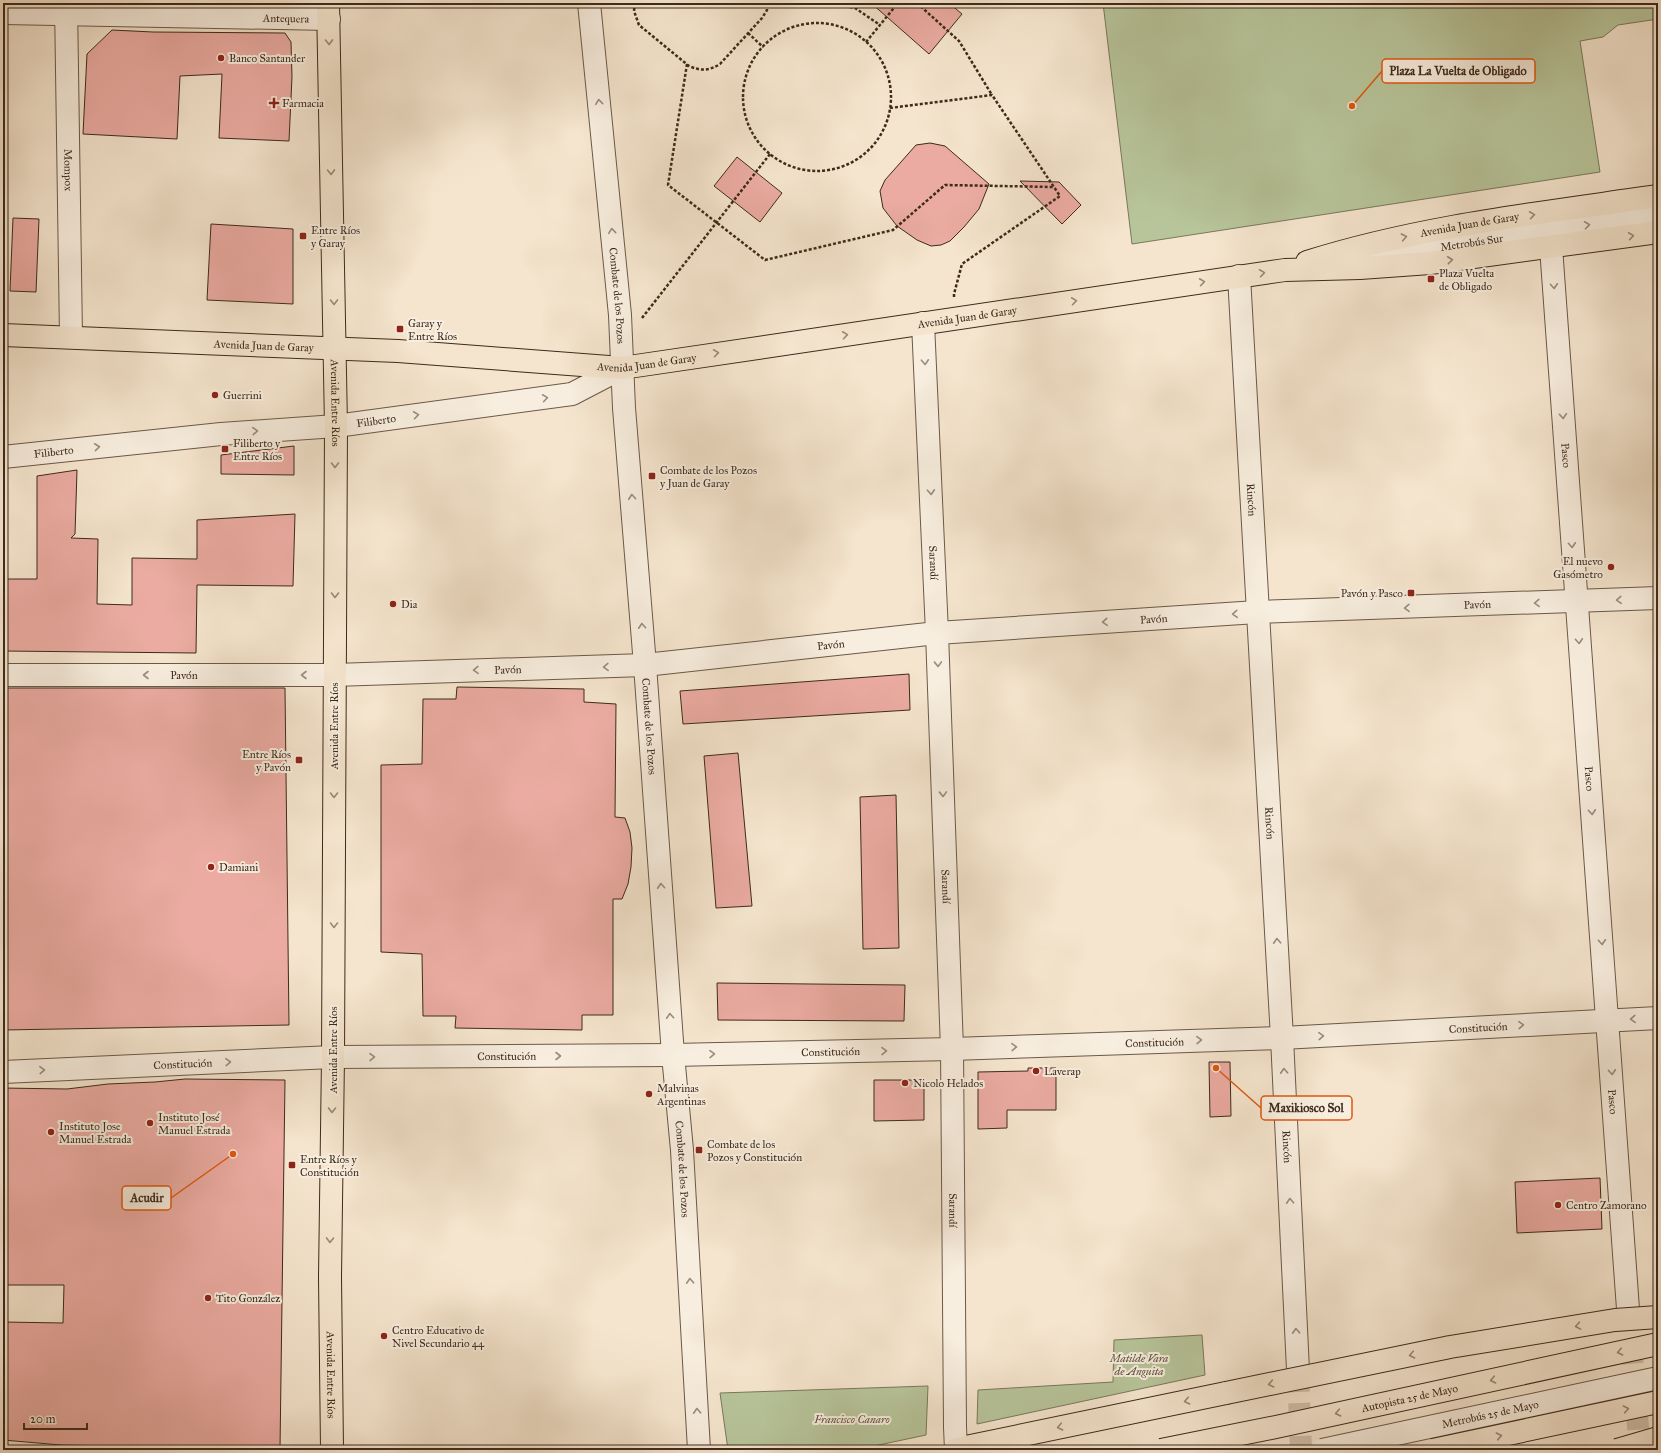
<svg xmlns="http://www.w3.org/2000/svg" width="1661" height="1453" font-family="'IM FELL Great Primer',serif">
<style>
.park{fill:#b8c59b;stroke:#7a785c}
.building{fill:#ebaba2;stroke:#3d2a1c}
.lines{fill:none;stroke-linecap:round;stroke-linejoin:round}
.minor-tunnel{stroke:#d0c0aa;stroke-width:22;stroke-dasharray:22 11;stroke-linecap:butt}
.minor-casing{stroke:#6b5948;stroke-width:24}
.major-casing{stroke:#3d2a1c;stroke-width:24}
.highway-casing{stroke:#3d2a1c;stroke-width:24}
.path{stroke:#3d2a1c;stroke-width:2.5;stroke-dasharray:3 2;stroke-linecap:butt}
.minor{stroke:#f8eedf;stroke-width:22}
.major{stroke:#f5e5ce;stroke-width:22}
.highway{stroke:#f5e5ce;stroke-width:22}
.minor-bridge-casing{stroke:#6b5948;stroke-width:24;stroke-linecap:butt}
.highway-bridge-casing{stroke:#3d2a1c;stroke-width:24;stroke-linecap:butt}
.minor-bridge{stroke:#f8eedf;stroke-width:22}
.highway-bridge{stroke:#f5e5ce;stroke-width:22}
.oneway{stroke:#998875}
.oneway2{stroke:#9a8c7e}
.poi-dot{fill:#8f2418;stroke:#f8eedf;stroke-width:1.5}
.labels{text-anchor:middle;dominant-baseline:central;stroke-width:4;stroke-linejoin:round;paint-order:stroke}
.street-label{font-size:11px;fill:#3d2a1c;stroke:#f8eedf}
.poi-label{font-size:11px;fill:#3d2a1c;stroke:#f8eedf;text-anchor:start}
.park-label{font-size:11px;font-style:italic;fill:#5c513c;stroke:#f8eedf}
.leader{fill:none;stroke:#df570d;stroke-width:1.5}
.callout-dot{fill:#df570d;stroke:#f8eedf;stroke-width:1.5}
.callout{fill:#f8eedf;stroke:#df570d;stroke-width:1.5}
.callout-label{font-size:12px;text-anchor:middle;font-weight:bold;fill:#3d2a1c}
</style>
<rect width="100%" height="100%" fill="#f5e5ce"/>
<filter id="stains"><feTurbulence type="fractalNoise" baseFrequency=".005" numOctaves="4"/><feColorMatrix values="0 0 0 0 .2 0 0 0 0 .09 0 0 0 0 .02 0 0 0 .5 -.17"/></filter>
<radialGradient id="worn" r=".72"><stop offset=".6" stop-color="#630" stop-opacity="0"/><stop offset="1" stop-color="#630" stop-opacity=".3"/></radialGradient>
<path class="park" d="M1103,3H1658V19L1618,25L1603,37L1580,41L1600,172L1132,244Z
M1202,1335L1205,1375L977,1424L978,1390L1113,1382L1114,1340Z
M928,1386L926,1435L855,1450H728L720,1393Z"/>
<path class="building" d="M871,3H949L962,14L929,54Z
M112,30L153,32L285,33L291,42L292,77L289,141L219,138L222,74L180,76L177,139L83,134L87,54Z
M930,143L945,146L989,184L979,209L964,227L950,241L941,245L931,246L917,240L897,226L883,208L880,191L885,180L916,145Z
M737,157L782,193L760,222L714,186Z
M1020,181L1059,182L1081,205L1062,224Z
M13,218L39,219L36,292L10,291Z
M211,224L293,229V304L207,300Z
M294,446V475L221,474V455Z
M77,470L75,534L71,538L98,539L97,604L132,605V558L197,559V520L295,514L293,586L197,585L196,653L3,651V579H37V476Z
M909,674L910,710L683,724L680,691Z
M457,687L584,689V702L616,704L615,817L625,818L630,832L632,848L631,867L628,884L622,899H613V1015H582V1030L455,1028L456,1016H423L422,954L381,952V765L422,764L423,699H456Z
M3,688H285L289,1025L3,1030Z
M738,753L752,906L716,908L704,756Z
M896,795L899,948L863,949L860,797Z
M717,983L905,985L904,1021L718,1020Z
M1209,1062H1230L1231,1116L1210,1117Z
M1028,1068H1056V1110H1007V1128L978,1129V1072L1028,1071Z
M185,1079L285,1080L280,1449L61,1445L3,1440V1322L63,1323L64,1285H3V1088L67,1089L108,1084L155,1082Z
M874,1080H917L924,1088V1120L874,1121Z
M1600,1178L1602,1229L1517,1233L1515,1182Z"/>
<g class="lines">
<path class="minor-tunnel" d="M1628,1309L1640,1450
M1298,1370L1301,1450"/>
<defs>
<g id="minor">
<path id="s1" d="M66,3L71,337"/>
<path id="s2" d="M589,3L620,315L624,408L645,665L673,1055L682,1150L699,1450"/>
<path id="s3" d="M3,13L329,19"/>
<path id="s4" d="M1551,247L1628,1309"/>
<path id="s5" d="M1352,260L1658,215"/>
<path id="s6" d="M1239,276L1282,1038L1298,1370"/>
<path id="s7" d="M923,323L937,633L952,1049L955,1427L956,1450"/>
<path id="s8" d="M3,457L221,434L336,426L572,394L622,368"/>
<path id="s9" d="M3,675H334L645,665L937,633L1257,612L1658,598"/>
<path id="s10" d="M3,1072L333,1057L673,1055L952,1049L1282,1038L1658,1018"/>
</g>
<g id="major">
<path id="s11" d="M328,3L336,426L333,1057L330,1277L332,1450"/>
<path id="s12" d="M1307,262C1421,226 1541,213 1658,196"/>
<path id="s13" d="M3,335L398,351L622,368L1285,270L1360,268L1430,263L1658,232"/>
</g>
<path id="highway" d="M956,1449L1226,1393"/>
</defs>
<use href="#minor" class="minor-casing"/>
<use href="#major" class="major-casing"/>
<use href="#highway" class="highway-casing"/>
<path class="path" d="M635,3L634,11L639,25L689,66C700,71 709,71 720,64L762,18L767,10V3
M825,3L855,8L880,25
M917,3L959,41L992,95
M743 97a74 74 0 1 1 148 0a74 74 0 1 1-148 0Z
M748,33L763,47
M866,42L898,3
M687,64L668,185L765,260L893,230L945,185L1054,187
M890,108L992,95L1060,196L962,264L954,294V298
M642,318L770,154"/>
<use href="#minor" class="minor"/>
<use href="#major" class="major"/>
<use href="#highway" class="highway"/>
<defs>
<g id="minor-bridge">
<path id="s14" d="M1322,1450L1658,1378"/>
</g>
<g id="highway-bridge">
<path d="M1226,1393L1450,1347L1615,1320L1658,1317"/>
<path id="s15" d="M1161,1450L1276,1427L1658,1344"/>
<path d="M1433,1450L1658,1402"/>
<path d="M1617,1450L1658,1438"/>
</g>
</defs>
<use href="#minor-bridge" class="minor-bridge-casing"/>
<use href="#highway-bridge" class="highway-bridge-casing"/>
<use href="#minor-bridge" class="minor-bridge"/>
<use href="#highway-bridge" class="highway-bridge"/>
</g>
<defs><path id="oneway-chevron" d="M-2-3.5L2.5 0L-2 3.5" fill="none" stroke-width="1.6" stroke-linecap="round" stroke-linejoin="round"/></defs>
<g class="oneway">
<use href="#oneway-chevron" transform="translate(329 42) rotate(89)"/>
<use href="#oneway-chevron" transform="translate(331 172) rotate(89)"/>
<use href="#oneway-chevron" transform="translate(1532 215) rotate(-8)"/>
<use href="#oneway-chevron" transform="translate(1631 236) rotate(-8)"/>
<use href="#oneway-chevron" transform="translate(1404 237) rotate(-11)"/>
<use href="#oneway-chevron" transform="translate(1450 260) rotate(-6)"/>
<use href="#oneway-chevron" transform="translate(1262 273) rotate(-8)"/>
<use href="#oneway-chevron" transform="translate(1202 282) rotate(-8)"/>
<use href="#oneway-chevron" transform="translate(1074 301) rotate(-8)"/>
<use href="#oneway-chevron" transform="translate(334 302) rotate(89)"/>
<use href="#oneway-chevron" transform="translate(845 335) rotate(-8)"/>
<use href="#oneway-chevron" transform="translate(716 353) rotate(-8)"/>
<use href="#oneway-chevron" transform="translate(335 465) rotate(90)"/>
<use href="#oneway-chevron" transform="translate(335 595) rotate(90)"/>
<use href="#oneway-chevron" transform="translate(334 795) rotate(90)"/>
<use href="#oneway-chevron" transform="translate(334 925) rotate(90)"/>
<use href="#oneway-chevron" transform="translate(332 1110) rotate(91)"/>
<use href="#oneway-chevron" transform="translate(330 1240) rotate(91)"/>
<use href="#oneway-chevron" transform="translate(1578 1326) rotate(170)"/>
<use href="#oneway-chevron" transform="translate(1620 1352) rotate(168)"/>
<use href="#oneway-chevron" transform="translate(1412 1355) rotate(168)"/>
<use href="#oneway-chevron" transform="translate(1493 1380) rotate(168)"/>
<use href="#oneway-chevron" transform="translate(1271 1384) rotate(168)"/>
<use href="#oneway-chevron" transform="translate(1187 1401) rotate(168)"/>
<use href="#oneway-chevron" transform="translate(1626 1409) rotate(-12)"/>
<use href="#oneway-chevron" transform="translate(1338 1413) rotate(168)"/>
<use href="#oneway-chevron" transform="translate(1060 1427) rotate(168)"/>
<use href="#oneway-chevron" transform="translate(1499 1436) rotate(-12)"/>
</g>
<g class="oneway2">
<use href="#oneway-chevron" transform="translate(599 102) rotate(-96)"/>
<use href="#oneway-chevron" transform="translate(1587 225) rotate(-8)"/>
<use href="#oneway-chevron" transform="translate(612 231) rotate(-96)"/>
<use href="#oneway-chevron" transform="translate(1554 286) rotate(86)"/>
<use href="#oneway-chevron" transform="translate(925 362) rotate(87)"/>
<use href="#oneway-chevron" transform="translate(545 398) rotate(-8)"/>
<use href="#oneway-chevron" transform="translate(416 415) rotate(-8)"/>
<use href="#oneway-chevron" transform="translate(1563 416) rotate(86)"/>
<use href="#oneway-chevron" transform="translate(255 431) rotate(-4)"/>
<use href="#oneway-chevron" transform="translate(97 447) rotate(-6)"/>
<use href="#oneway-chevron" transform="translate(931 492) rotate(87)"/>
<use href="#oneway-chevron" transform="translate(632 497) rotate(-95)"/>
<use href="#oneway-chevron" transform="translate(1572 545) rotate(86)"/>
<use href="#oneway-chevron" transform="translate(1619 600) rotate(177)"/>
<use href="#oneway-chevron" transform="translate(1537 603) rotate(178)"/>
<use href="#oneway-chevron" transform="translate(1407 608) rotate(178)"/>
<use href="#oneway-chevron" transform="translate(1235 614) rotate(176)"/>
<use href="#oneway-chevron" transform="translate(1105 622) rotate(176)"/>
<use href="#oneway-chevron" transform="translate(642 626) rotate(-94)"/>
<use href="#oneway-chevron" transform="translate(1579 641) rotate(86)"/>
<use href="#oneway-chevron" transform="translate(938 664) rotate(88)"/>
<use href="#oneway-chevron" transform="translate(606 667) rotate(178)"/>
<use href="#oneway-chevron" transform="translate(476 670) rotate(178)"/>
<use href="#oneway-chevron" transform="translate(146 675) rotate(180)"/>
<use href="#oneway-chevron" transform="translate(304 675) rotate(180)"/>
<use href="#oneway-chevron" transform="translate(943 794) rotate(88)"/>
<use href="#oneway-chevron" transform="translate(1592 812) rotate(86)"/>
<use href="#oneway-chevron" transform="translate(661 886) rotate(-94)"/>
<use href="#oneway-chevron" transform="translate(1277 941) rotate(-93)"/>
<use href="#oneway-chevron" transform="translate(1602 942) rotate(86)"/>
<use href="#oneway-chevron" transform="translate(670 1016) rotate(-94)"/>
<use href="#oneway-chevron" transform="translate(1633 1019) rotate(177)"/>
<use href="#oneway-chevron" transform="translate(1521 1025) rotate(-3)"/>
<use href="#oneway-chevron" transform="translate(1321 1036) rotate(-3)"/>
<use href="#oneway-chevron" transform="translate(1199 1040) rotate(-2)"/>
<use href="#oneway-chevron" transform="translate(1014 1047) rotate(-2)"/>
<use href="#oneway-chevron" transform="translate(884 1051) rotate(-1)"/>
<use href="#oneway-chevron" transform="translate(712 1054) rotate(-1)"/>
<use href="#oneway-chevron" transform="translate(558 1056)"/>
<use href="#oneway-chevron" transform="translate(372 1057) rotate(-1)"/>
<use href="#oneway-chevron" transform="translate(228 1062) rotate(-3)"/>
<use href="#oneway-chevron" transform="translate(42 1070) rotate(-3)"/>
<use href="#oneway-chevron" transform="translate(1284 1071) rotate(-93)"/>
<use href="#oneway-chevron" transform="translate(1612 1072) rotate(86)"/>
<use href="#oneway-chevron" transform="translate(1290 1201) rotate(-93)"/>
<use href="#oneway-chevron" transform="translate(690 1281) rotate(-93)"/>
<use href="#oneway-chevron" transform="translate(1296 1331) rotate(-93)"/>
<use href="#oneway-chevron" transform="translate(697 1411) rotate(-93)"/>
</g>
<g class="poi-dot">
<circle cx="221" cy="58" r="4"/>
<path d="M272 97h4v4h4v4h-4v4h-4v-4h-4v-4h4z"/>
<rect x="299" y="232" width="8" height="8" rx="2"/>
<rect x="1427" y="275" width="8" height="8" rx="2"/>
<rect x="396" y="325" width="8" height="8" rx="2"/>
<circle cx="215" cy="395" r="4"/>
<rect x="221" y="445" width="8" height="8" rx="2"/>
<rect x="648" y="472" width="8" height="8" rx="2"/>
<circle cx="1611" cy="567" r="4"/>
<rect x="1407" y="589" width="8" height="8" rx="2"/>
<circle cx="393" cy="604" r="4"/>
<rect x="295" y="756" width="8" height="8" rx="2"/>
<circle cx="211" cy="867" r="4"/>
<circle cx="1036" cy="1071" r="4"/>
<circle cx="905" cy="1083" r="4"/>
<circle cx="649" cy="1094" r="4"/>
<circle cx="150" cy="1123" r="4"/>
<circle cx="51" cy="1132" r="4"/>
<rect x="695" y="1146" width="8" height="8" rx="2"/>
<rect x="288" y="1161" width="8" height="8" rx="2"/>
<circle cx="1558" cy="1205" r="4"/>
<circle cx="208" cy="1298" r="4"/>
<circle cx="384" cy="1336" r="4"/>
</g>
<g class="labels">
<g class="street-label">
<text stroke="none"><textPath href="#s3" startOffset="283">Antequera</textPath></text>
<text stroke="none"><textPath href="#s1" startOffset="167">Mompox</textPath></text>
<text stroke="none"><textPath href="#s12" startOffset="167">Avenida Juan de Garay</textPath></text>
<text stroke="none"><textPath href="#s5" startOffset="121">Metrobús Sur</textPath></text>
<text stroke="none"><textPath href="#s2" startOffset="294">Combate de los Pozos</textPath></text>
<text stroke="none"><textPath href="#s13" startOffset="969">Avenida Juan de Garay</textPath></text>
<text stroke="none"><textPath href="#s13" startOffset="261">Avenida Juan de Garay</textPath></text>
<text stroke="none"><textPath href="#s13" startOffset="645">Avenida Juan de Garay</textPath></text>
<text stroke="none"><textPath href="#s11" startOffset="400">Avenida Entre Ríos</textPath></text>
<text stroke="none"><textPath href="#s8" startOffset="375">Filiberto</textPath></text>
<text stroke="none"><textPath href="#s8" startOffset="51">Filiberto</textPath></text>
<text stroke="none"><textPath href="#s4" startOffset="209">Pasco</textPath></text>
<text stroke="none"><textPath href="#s6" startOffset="224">Rincón</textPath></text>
<text stroke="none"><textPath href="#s7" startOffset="240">Sarandí</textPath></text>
<text stroke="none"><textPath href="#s9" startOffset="1477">Pavón</textPath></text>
<text stroke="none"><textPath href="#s9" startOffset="1153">Pavón</textPath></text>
<text stroke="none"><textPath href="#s9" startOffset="829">Pavón</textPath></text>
<text stroke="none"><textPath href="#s9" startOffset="505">Pavón</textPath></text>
<text stroke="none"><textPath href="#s9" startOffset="181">Pavón</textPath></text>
<text transform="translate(334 726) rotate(-90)">Avenida Entre Ríos</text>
<text stroke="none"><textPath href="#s2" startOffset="726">Combate de los Pozos</textPath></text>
<text stroke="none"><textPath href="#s4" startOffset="533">Pasco</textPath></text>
<text stroke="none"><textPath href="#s6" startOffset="548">Rincón</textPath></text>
<text stroke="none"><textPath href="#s7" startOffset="564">Sarandí</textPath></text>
<text stroke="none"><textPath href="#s10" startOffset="1476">Constitución</textPath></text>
<text stroke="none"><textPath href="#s10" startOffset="1152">Constitución</textPath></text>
<text transform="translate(333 1050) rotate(-90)">Avenida Entre Ríos</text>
<text stroke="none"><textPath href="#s10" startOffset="828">Constitución</textPath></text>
<text stroke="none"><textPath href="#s10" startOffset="504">Constitución</textPath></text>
<text stroke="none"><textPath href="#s10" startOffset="180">Constitución</textPath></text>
<text stroke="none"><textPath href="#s4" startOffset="857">Pasco</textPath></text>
<text stroke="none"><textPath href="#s6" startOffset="872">Rincón</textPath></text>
<text stroke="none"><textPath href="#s2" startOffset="1170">Combate de los Pozos</textPath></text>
<text stroke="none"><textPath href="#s7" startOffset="888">Sarandí</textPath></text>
<text stroke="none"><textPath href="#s11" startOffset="1372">Avenida Entre Ríos</textPath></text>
<text stroke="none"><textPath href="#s15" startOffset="254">Autopista 25 de Mayo</textPath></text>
<text stroke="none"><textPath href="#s14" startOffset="172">Metrobús 25 de Mayo</textPath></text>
</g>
<g class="poi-label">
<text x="229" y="58">Banco Santander</text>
<text x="282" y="103">Farmacia</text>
<text x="311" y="230">Entre Ríos<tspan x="311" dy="13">y Garay</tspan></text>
<text x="1439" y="273">Plaza Vuelta<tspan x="1439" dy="13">de Obligado</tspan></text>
<text x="408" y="323">Garay y<tspan x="408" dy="13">Entre Ríos</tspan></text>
<text x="223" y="395">Guerrini</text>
<text x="233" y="443">Filiberto y<tspan x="233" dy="13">Entre Ríos</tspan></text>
<text x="660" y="470">Combate de los Pozos<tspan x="660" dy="13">y Juan de Garay</tspan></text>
<text x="1603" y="561" text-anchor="end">El nuevo<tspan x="1603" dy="13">Gasómetro</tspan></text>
<text x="1403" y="593" text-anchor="end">Pavón y Pasco</text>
<text x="401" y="604">Dia</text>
<text x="291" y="754" text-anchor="end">Entre Ríos<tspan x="291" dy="13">y Pavón</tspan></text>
<text x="219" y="867">Damiani</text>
<text x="1044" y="1071">Laverap</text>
<text x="913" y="1083">Nicolo Helados</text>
<text x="657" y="1088">Malvinas<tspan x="657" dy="13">Argentinas</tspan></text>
<text x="158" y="1117">Instituto José<tspan x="158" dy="13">Manuel Estrada</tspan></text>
<text x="59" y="1126">Instituto Jose<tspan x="59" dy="13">Manuel Estrada</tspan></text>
<text x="707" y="1144">Combate de los<tspan x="707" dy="13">Pozos y Constitución</tspan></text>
<text x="300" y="1159">Entre Ríos y<tspan x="300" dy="13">Constitución</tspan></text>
<text x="1566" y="1205">Centro Zamorano</text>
<text x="216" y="1298">Tito González</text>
<text x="392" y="1330">Centro Educativo de<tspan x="392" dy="13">Nivel Secundario 44</tspan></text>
</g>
<g class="park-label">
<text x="1139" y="1358">Matilde Vara<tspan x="1139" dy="13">de Anguita</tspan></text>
<text x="852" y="1419">Francisco Canaro</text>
</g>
</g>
<path class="leader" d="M1352 106L1382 71M1216 1068L1261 1108M233 1154L171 1198"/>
<g class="callout-dot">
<circle cx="1352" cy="106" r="4"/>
<circle cx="1216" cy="1068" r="4"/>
<circle cx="233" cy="1154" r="4"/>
</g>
<g class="callout">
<rect x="1382" y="59" width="153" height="24" rx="4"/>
<rect x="1261" y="1096" width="91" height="24" rx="4"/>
<rect x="122" y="1186" width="49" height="24" rx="4"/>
</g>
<g class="callout-label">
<text x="1458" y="75">Plaza La Vuelta de Obligado</text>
<text x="1306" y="1112">Maxikiosco Sol</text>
<text x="147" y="1202">Acudir</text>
</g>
<rect width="1661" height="1453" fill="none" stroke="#f5e5ce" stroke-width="16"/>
<rect x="4" y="4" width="1653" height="1445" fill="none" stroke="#3d2a1c" stroke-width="2"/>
<rect x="8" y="8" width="1645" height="1437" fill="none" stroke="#3d2a1c"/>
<path d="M24 1423v6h63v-6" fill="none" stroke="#3d2a1c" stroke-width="2"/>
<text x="30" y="1423" font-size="12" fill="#3d2a1c" stroke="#f8eedf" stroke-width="3" paint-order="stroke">20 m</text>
<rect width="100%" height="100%" filter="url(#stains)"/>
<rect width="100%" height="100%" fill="url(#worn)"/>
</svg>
